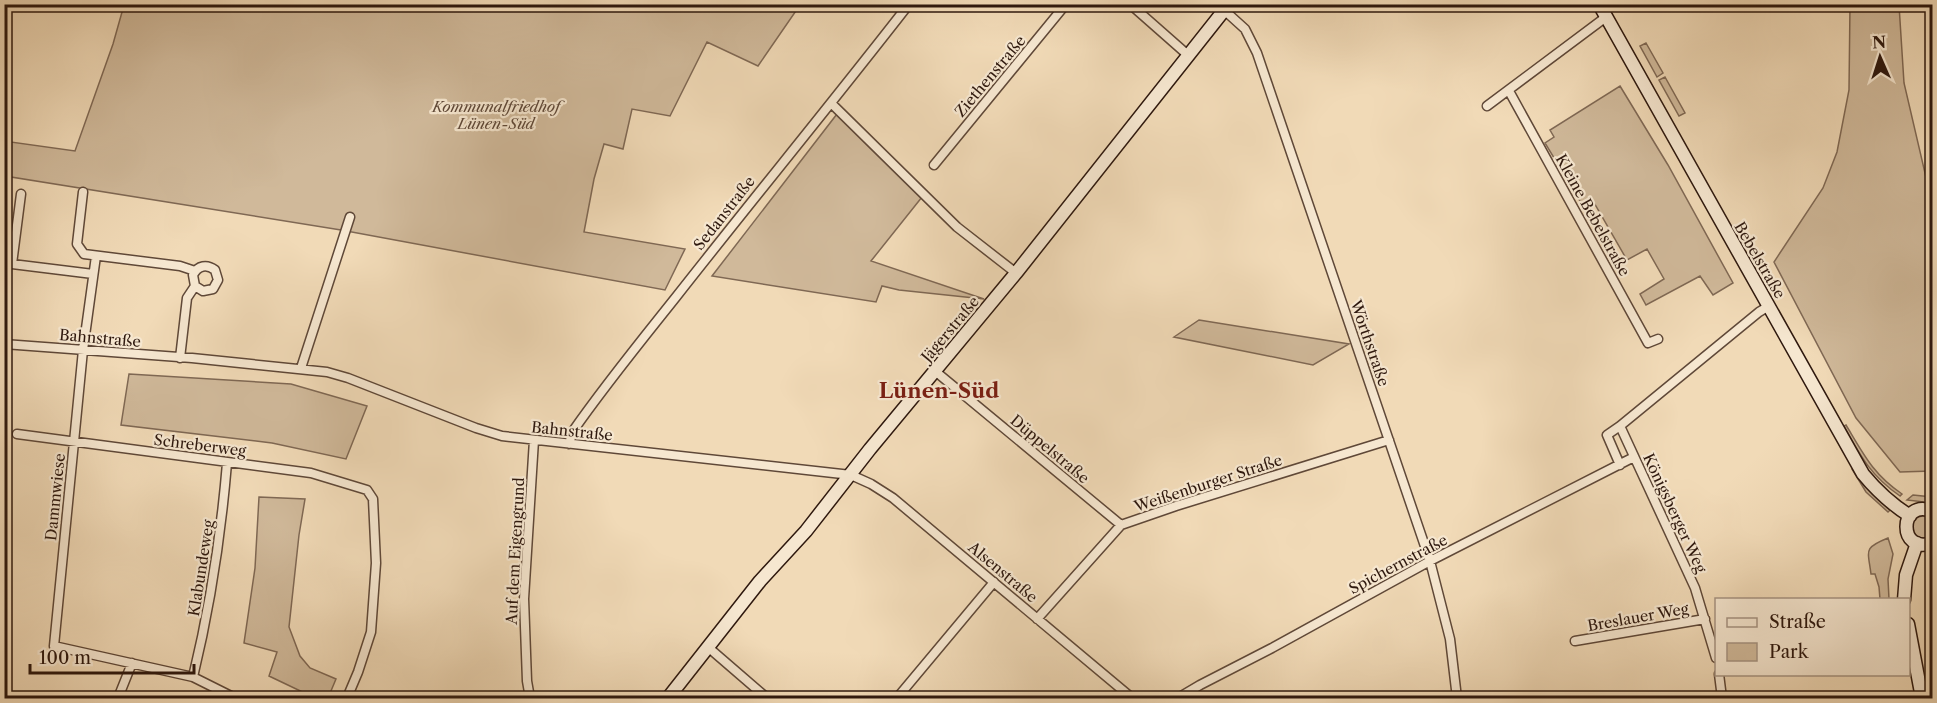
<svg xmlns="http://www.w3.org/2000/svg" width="1937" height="703" font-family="'Libre Caslon Text',serif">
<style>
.green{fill:#d0b99a;stroke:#7f6854;stroke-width:1.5}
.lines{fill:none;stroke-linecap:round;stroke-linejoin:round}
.street-casing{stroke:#5f4838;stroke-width:11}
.secondary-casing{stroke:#2e180e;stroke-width:15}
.street{stroke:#f6e7d0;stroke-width:8}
.secondary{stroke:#f6e7d0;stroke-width:12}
.labels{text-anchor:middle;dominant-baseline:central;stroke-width:4.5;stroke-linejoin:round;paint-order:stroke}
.street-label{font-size:15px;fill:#2e180e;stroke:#f6e7d0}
.park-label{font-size:15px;font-style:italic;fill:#5f4838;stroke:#f6e7d0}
.district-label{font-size:21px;font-weight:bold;fill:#7a1f14;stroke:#f6e7d0}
</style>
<rect width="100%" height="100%" fill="#f1dab7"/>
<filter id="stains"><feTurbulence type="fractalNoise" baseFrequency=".00333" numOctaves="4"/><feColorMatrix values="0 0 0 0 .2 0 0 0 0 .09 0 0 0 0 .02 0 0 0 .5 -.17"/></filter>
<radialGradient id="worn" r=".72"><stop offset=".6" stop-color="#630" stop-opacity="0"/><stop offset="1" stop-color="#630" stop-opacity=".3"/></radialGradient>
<path class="green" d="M124,5H800L758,66L707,42L670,116L632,109L623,149L604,144L594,179L584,232L685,249L665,290L341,230L5,176L4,141L75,151L113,44Z
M1850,5H1899L1904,83L1932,203V471L1900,472L1856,418L1774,262L1823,188L1837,152L1849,90Z
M1646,43L1663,73L1657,77L1640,46Z
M1665,77L1685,113L1679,116L1659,80Z
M1620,86L1668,165L1733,283L1713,295L1700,276L1646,305L1640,294L1664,279L1647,249L1627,260L1593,201L1583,206L1545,143L1554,137L1550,130Z
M837,114L922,197L871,261L984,299L899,290L882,286L876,302L712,276Z
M1199,320L1349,344L1313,365L1174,337Z
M129,374L291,384L367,406L346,459L272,443L121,425Z
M1846,425C1864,455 1873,474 1902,494L1900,496C1871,476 1861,457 1844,426Z
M1854,468L1866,486L1890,510L1888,512L1866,492L1852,469Z
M1913,495L1932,497V503L1907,500Z
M259,497L305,499L299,535L289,627L300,656L310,668L336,679L328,698H315L269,676L277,652L244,643L255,568Z
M1912 527a11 11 0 1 1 22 0a11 11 0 1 1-22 0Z
M1888,538L1893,554L1888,579L1889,599H1880L1879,587L1875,574H1871C1868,550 1863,548 1888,538Z"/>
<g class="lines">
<defs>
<path id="street" d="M1130,4L1189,56
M1224,10L1245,29L1257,53L1430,561L1450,639L1457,698
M1509,91L1648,343L1658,339
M832,104L957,227L1016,273
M1487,106L1606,17
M934,165L1066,4
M83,192L77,244L84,254L180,266L195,271
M96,256L83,350L54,646L193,677L235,698
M4,263L93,274
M12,264L21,194
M4,344L192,358L327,372L348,378L476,428L502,436L851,475L871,484L893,498L1132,698
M180,358L187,298L195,286L193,275C198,265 207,264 215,270L218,280L213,289L203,291L195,286
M301,368L350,217
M935,371L1121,525
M1620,426L1759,312L1769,306
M17,434L311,473L367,490L373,499L376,563L371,632L358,672L347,698
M569,444L573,431C605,385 641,341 676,297C753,199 832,103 909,4
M1620,465L1607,435L1620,426L1695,588L1716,658
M1037,619L1121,525L1176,506L1389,440
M1575,641L1705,619
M709,648L767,698
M1719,674L1722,698
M193,677C210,607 221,535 227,463
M118,698L132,663
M530,698L527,681L524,599L534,440
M897,698L994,582
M1178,698L1200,685L1272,648L1430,561L1634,457"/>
<path id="secondary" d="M1599,4L1863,474C1877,491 1891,504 1910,516
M1932,511C1898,498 1898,555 1932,543
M1904,600L1906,575L1917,543
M1908,624L1922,698
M668,698L760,581L806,531L870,449L1016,273L1229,4"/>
</defs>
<use href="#street" class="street-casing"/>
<use href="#secondary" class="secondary-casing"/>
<use href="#street" class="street"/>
<use href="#secondary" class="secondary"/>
</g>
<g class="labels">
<g class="street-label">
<text transform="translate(990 76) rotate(-50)">Ziethenstraße</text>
<text transform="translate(724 213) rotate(-52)">Sedanstraße</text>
<text transform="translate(1593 215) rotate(61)">Kleine Bebelstraße</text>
<text transform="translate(1760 260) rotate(60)">Bebelstraße</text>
<text transform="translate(950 329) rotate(-50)">Jägerstraße</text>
<text transform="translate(100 338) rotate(5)">Bahnstraße</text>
<text transform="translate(1370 343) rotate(71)">Wörthstraße</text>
<text transform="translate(572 431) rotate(6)">Bahnstraße</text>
<text transform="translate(200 445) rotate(7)">Schreberweg</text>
<text transform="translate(1050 449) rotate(40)">Düppelstraße</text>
<text transform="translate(1208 483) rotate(-18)">Weißenburger Straße</text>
<text transform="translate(55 497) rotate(-84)">Dammwiese</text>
<text transform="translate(1675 513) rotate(65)">Königsberger Weg</text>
<text transform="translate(515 551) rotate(-87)">Auf dem Eigengrund</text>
<text transform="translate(1398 564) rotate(-28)">Spichernstraße</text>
<text transform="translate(201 568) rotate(-81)">Klabundeweg</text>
<text transform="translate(1003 572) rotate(40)">Alsenstraße</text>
<text transform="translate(1638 617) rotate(-10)">Breslauer Weg</text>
</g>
<g class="park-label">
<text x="496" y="106">Kommunalfriedhof<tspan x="496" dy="17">Lünen-Süd</tspan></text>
</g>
<g class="district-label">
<text x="939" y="390">Lünen-Süd</text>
</g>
</g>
<rect width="1937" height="703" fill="none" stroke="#f1dab7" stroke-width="24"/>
<rect x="6" y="6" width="1925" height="691" fill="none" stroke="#2e180e" stroke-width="3"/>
<rect x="12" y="12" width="1913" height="679" fill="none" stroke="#2e180e" stroke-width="1.5"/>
<rect x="1715" y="598" width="195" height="78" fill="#f6e7d0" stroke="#a69482" stroke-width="1.5"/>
<rect x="1727" y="618" width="30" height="9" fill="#f6e7d0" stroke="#a69482" stroke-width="1.5"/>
<text x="1769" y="628" font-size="18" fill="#2e180e">Straße</text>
<rect x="1727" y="643" width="30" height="18" fill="#d0b99a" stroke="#a69482" stroke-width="1.5"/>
<text x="1769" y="658" font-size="18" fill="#2e180e">Park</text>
<g transform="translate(1880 57) rotate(357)" stroke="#f6e7d0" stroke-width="4.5" paint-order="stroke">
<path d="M0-4.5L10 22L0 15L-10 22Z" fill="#2e180e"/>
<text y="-9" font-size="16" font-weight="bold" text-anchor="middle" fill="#2e180e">N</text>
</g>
<path d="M30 664v9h164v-9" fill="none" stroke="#2e180e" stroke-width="3"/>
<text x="39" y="664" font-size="18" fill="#2e180e" stroke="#f6e7d0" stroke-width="4.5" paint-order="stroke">100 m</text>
<rect width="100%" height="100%" filter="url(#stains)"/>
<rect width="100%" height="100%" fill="url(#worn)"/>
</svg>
